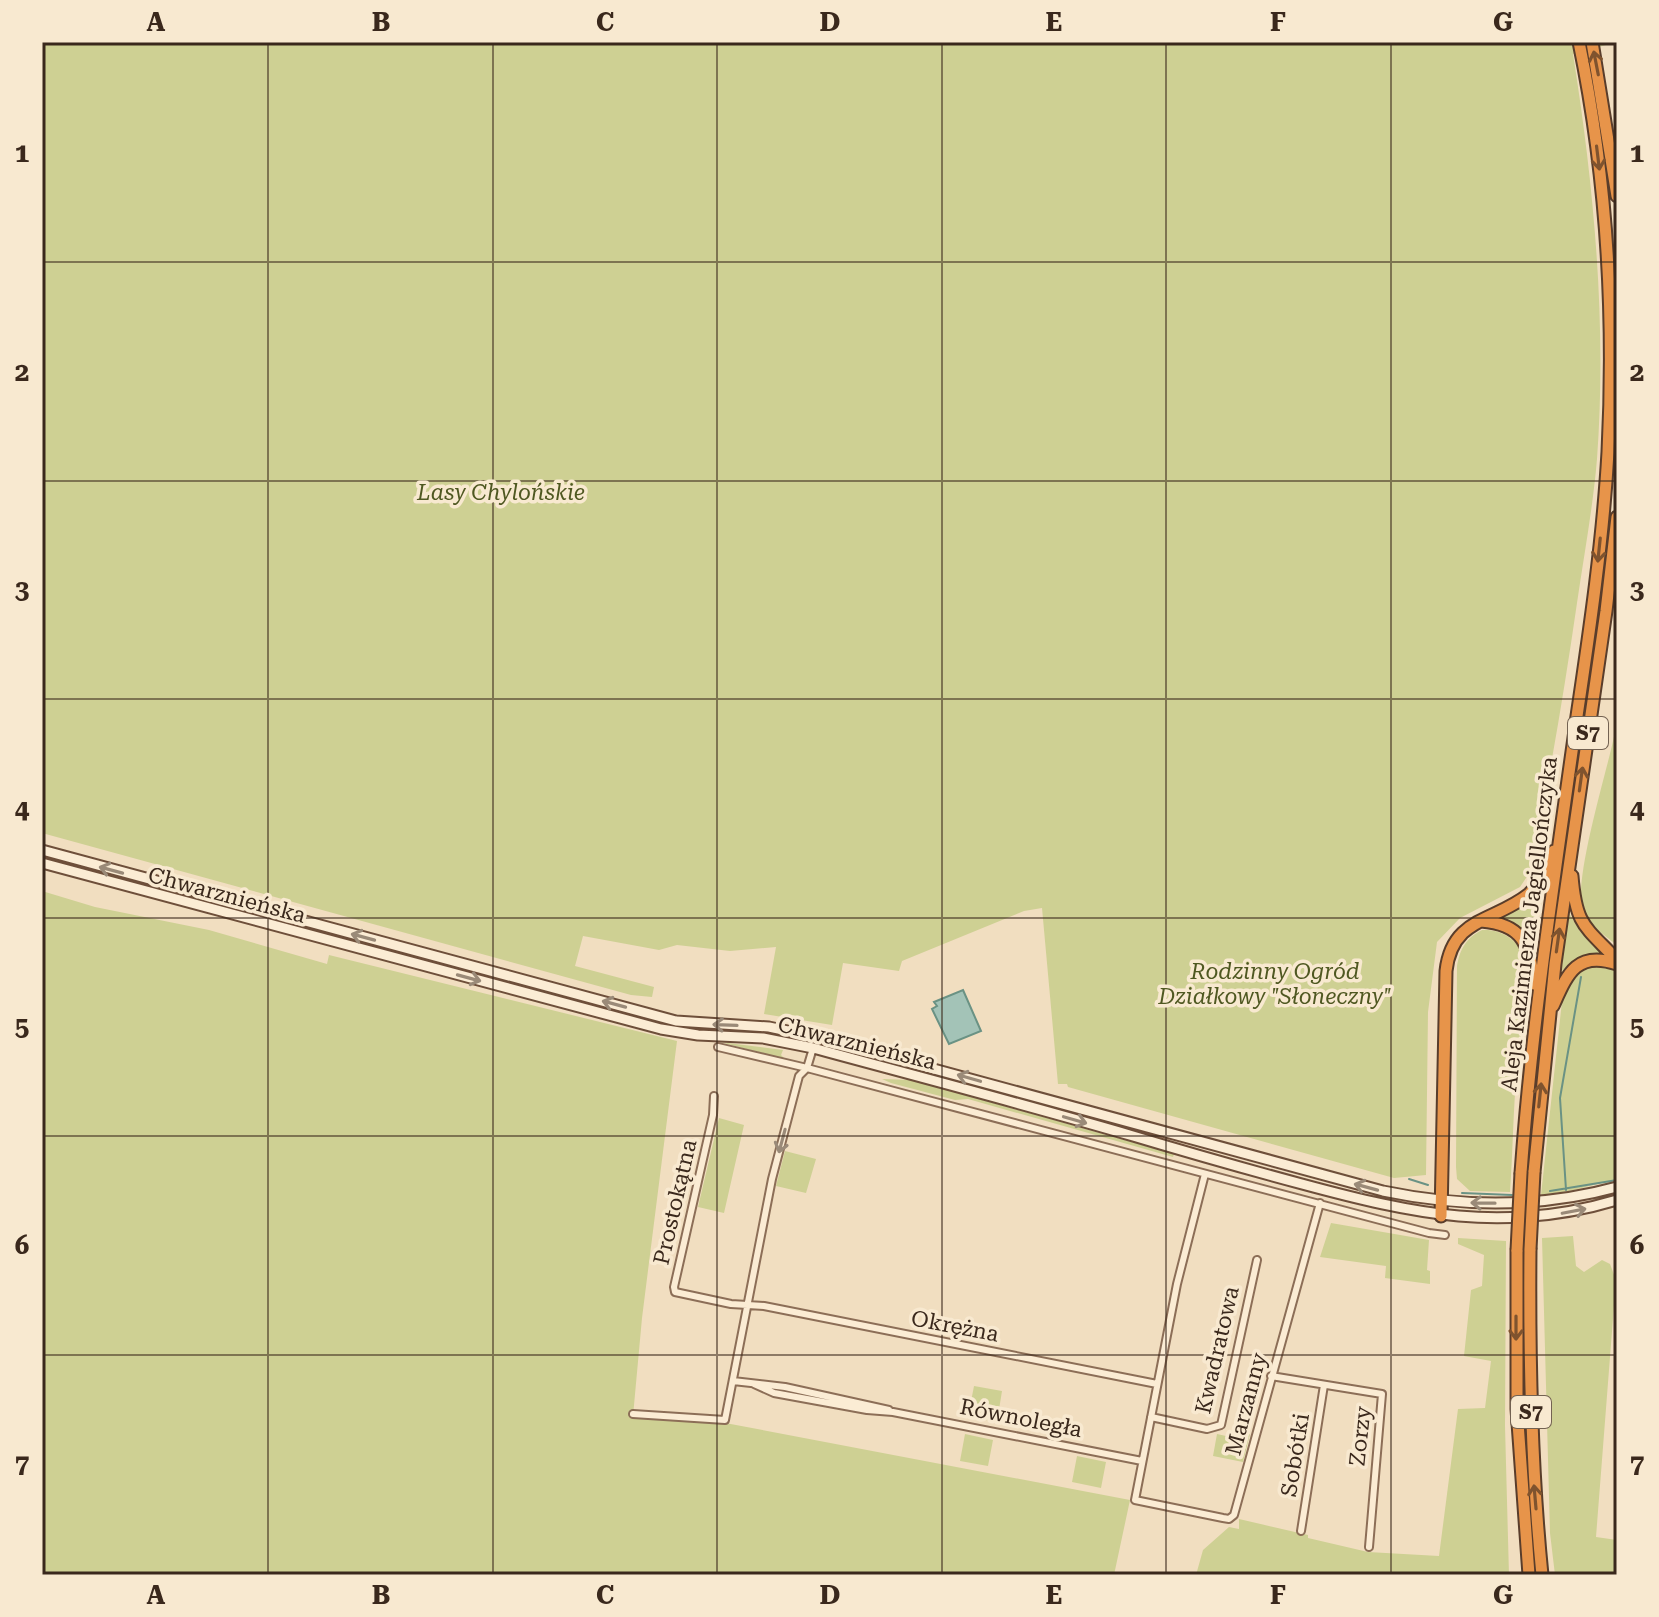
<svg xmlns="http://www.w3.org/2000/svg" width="1659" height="1617" font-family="'Roboto Serif',serif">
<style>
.green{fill:#ced093}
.water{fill:#a3c3b7;stroke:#6a9284;stroke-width:2}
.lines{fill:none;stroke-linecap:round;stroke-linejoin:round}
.stream{stroke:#6a9284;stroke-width:2}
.minor-casing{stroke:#8c6e57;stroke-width:10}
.secondary-casing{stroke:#6e4f3a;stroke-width:13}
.motorway-casing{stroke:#593d2b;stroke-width:15}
.minor{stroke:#fbecd4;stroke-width:6}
.secondary{stroke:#fbecd4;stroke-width:9}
.motorway{stroke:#e7944a;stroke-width:11}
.motorway-bridge-casing{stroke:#593d2b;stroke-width:15;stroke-linecap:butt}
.motorway-bridge{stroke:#e7944a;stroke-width:11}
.oneway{stroke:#7f532e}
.oneway2{stroke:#9a8a78}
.grid{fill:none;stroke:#3a281c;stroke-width:2;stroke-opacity:0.55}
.labels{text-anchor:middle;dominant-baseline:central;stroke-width:7;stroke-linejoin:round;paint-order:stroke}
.shield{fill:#f8e9d0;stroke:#736252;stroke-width:2}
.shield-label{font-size:20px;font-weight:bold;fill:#3a281c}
.park-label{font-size:22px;font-style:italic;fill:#4f5821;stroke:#f8e9d0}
.street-label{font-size:22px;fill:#3a281c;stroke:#f8e9d0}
.neatline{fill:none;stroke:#3a281c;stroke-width:3}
.grid-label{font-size:26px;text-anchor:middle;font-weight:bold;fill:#3a281c}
</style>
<rect width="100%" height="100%" fill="#f1dec0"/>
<path class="green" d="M42,42H1617L1573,54C1594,186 1607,324 1597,459C1593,507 1584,555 1577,603C1564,693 1549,782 1530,872L1520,887L1460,918L1437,942L1428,1012L1426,1175L1394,1178L1068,1087L1067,1084H1058L1042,908L1024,911L902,961L899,971L843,963L832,1025L764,1014L776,947L730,951L677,945L659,950L583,936L575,966L654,987L652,997L631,995L42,833Z
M1617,705V945C1605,936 1589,925 1583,911C1572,885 1606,774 1613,741C1616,730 1616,717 1617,705Z
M1540,890L1533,946C1524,931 1512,925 1496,918Z
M42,891L95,907L209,930L327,964L329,955L677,1041L642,1318L633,1416L720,1422L1130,1500L1114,1575H42Z
M1569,913L1580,931L1608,958C1588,954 1575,957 1561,972Z
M1482,930C1501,929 1519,939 1524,959C1530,985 1520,1040 1517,1069C1513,1110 1513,1151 1510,1192L1470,1191L1457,1179L1456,1167L1457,966C1460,949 1466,938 1482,930Z
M1599,964L1617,970V1179L1570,1191L1541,1195L1562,1001C1568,977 1574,970 1599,964Z
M720,1042L783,1050L781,1055L785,1059Z
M882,1079L912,1080L1174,1154L1173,1157L968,1099L955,1100L891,1083Z
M719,1118L744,1125L724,1213L698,1207Z
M785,1151L816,1159L806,1193L776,1186Z
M1331,1223L1429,1240L1427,1270L1430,1271V1284L1385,1278L1386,1266L1320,1257Z
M1573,1236L1576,1266L1584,1272L1602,1260L1610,1264L1616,1280L1596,1537L1617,1540V1575H1555L1550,1533L1542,1238Z
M1458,1238L1506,1241L1505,1426L1509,1575H1196L1203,1550L1229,1527L1239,1529V1519L1308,1535V1538L1368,1552L1439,1556L1458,1409L1485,1408L1491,1361L1464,1356L1471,1290L1482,1286L1484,1255L1458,1244Z
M974,1386L1002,1391L997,1422L968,1417Z
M1230,1430L1250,1434L1243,1462L1213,1456L1217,1434L1226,1436Z
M965,1434L993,1440L988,1466L960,1461Z
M1077,1456L1106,1462L1101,1488L1072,1482Z"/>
<path class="water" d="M963,990L981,1031L949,1044L932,1009L937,1006L934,1002Z"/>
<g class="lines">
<path class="stream" d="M1409,1179L1428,1185
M1566,1190L1560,1098L1581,977
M1550,1191L1617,1180
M1462,1193L1512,1195"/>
<defs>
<path id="minor" d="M718,1047L807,1068L1429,1233L1445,1235
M714,1096L713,1115L674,1287L675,1292L731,1304L764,1306L1157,1384
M1205,1174L1177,1284L1135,1500L1223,1518L1229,1519L1234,1515L1320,1203
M1271,1376L1382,1394L1369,1547
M733,1381L785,1387L889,1410
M754,1384L774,1393L867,1410L893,1412L1142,1461
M633,1414L725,1420L772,1179L799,1076L807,1068L813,1048
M1151,1417L1207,1429L1221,1425L1257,1260
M1301,1531L1324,1385"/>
<path id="secondary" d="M42,850L676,1021L769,1027L816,1037L1383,1191C1460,1207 1540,1208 1617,1187
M42,863L661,1029L698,1035L763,1038L813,1048C920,1077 1027,1105 1133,1136C1190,1153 1246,1169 1302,1184C1413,1214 1504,1234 1617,1200"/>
<path id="motorway" d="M1592,42L1617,196
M1572,876C1576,926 1585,926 1617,960
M1481,921C1524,924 1530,946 1534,984
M1553,1006C1567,975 1576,950 1617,964
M1534,1172L1555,964L1606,611L1617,517
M1521,1173C1532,1020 1556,868 1577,716C1590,629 1603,540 1608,452C1615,315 1607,177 1579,42
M1441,1216L1446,971C1452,917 1494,922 1529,894C1543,882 1547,866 1554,851
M1530,1249C1529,1358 1531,1466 1542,1575
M1517,1250V1409L1529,1575"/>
</defs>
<use href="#minor" class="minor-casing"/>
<use href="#secondary" class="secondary-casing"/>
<use href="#motorway" class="motorway-casing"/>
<use href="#minor" class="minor"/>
<use href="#secondary" class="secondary"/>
<use href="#motorway" class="motorway"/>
<defs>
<path id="motorway-bridge" d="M1530,1249L1534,1172
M1517,1250L1521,1173"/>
</defs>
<use href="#motorway-bridge" class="motorway-bridge-casing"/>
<use href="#motorway-bridge" class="motorway-bridge"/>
</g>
<defs><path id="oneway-shaft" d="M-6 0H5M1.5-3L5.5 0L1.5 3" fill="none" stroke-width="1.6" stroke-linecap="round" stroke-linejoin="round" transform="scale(2)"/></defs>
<g class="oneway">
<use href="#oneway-shaft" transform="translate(1596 63) rotate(-101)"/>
<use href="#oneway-shaft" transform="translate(1598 158) rotate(83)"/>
<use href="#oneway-shaft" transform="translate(1599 550) rotate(96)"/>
<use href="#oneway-shaft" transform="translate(1581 779) rotate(-82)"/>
<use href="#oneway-shaft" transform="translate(1558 940) rotate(-82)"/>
<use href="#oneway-shaft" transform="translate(1540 1095) rotate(-84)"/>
<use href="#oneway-shaft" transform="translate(1516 1328) rotate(90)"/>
<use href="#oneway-shaft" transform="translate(1535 1497) rotate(-95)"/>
</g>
<g class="oneway2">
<use href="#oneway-shaft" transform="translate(111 870) rotate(-165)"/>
<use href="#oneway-shaft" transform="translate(363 937) rotate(-165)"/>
<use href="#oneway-shaft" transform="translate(469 978) rotate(15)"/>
<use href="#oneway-shaft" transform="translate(614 1004) rotate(-165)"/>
<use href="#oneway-shaft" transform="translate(725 1025) rotate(-178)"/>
<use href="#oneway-shaft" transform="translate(969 1078) rotate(-164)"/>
<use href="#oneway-shaft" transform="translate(1075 1120) rotate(16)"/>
<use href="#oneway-shaft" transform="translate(782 1141) rotate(105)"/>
<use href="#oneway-shaft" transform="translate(1366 1187) rotate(-165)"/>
<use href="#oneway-shaft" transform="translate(1483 1203) rotate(-179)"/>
<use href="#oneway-shaft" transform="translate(1574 1211) rotate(-11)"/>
</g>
<path class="grid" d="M268,42V1575M493,42V1575M717,42V1575M942,42V1575M1166,42V1575M1391,42V1575M42,262H1617M42,481H1617M42,699H1617M42,918H1617M42,1136H1617M42,1355H1617"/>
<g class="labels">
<g class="shield">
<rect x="1568" y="717" width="40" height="32" rx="6"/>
<rect x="1511" y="1396" width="40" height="32" rx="6"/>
</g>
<g class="shield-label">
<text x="1588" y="733">S7</text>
<text x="1531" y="1412">S7</text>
</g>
<g class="park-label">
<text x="501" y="492">Lasy Chylońskie</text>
<text x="1275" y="971">Rodzinny Ogród<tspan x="1275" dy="25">Działkowy "Słoneczny"</tspan></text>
</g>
<g class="street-label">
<text transform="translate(227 895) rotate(15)">Chwarznieńska</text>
<text transform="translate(1529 924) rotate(-83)">Aleja Kazimierza Jagiellończyka</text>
<text transform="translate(857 1043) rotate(14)">Chwarznieńska</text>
<text transform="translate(675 1202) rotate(-77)">Prostokątna</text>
<text transform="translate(955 1326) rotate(11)">Okrężna</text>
<text transform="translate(1217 1350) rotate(-77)">Kwadratowa</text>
<text transform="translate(1246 1404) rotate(-75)">Marzanny</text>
<text transform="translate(1021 1418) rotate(11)">Równoległa</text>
<text transform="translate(1360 1436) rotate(-84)">Zorzy</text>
<text transform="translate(1295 1455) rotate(-81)">Sobótki</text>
</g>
</g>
<rect width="1659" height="1617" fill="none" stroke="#f8e9d0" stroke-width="88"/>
<rect x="44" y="44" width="1571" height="1529" class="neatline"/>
<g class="grid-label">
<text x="156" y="31">A</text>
<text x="381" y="31">B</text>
<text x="605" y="31">C</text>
<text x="830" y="31">D</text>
<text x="1054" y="31">E</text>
<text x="1278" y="31">F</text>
<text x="1503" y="31">G</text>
<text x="22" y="162">1</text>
<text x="1637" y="162">1</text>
<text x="22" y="381">2</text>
<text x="1637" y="381">2</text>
<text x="22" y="599">3</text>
<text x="1637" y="599">3</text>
<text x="22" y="818">4</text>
<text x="1637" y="818">4</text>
<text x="22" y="1036">5</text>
<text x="1637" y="1036">5</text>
<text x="22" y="1254">6</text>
<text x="1637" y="1254">6</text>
<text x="22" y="1473">7</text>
<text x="1637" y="1473">7</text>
<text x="156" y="1604">A</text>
<text x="381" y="1604">B</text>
<text x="605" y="1604">C</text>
<text x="830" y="1604">D</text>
<text x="1054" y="1604">E</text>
<text x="1278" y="1604">F</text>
<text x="1503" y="1604">G</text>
</g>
</svg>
